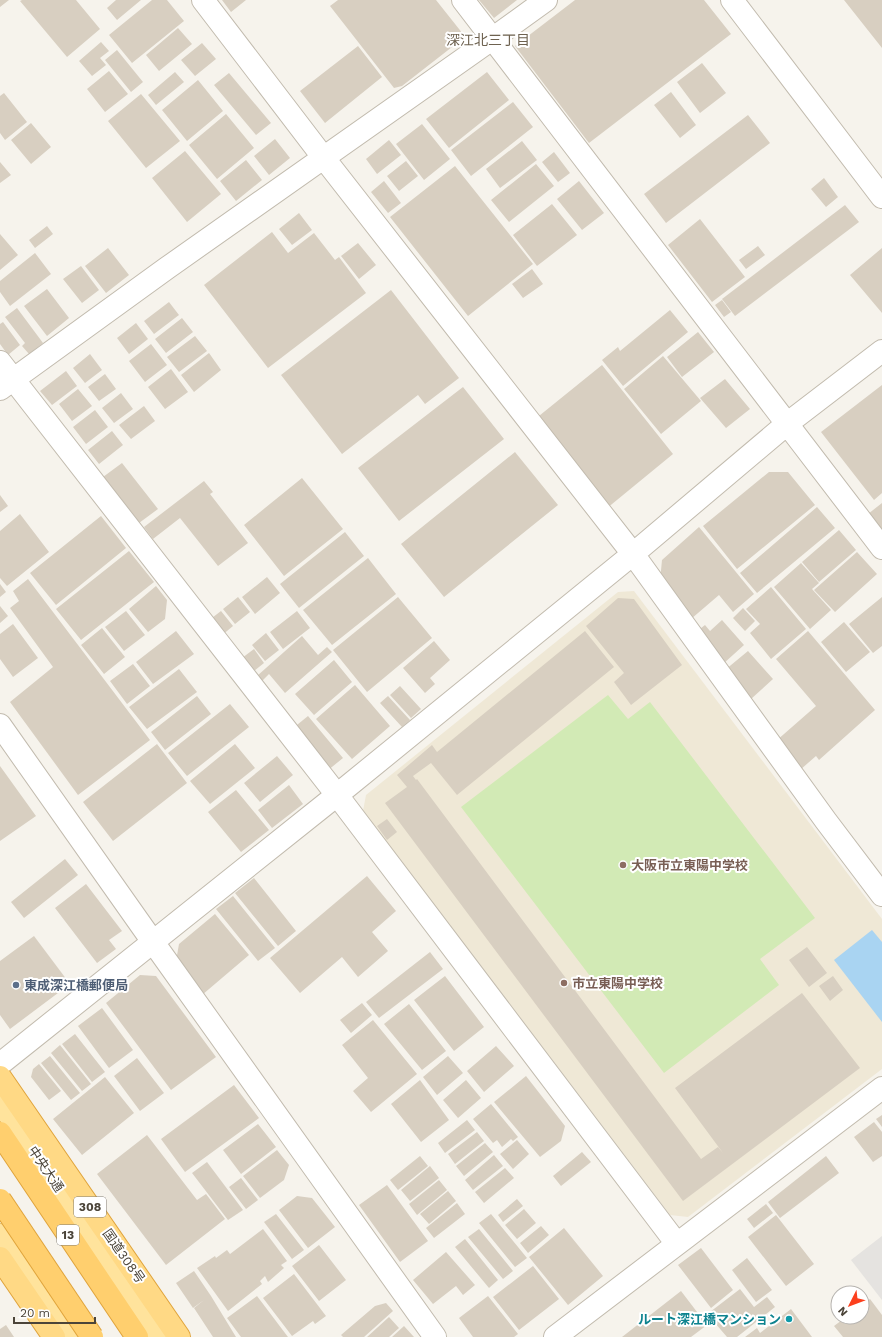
<svg xmlns="http://www.w3.org/2000/svg" width="882" height="1337" font-family="'Work Sans','Noto Sans JP',sans-serif">
<style>
.education{fill:#efe8d6}
.green{fill:#d2eab5}
.parking{fill:#e5e3e0}
.water{fill:#a9d4f2}
.building{fill:#d8cfc1}
.lines{fill:none;stroke-linecap:round;stroke-linejoin:round}
.minor-casing{stroke:#c2bbae;stroke-width:24}
.tertiary-casing{stroke:#c2bbae;stroke-width:24}
.primary-casing{stroke:#e6c16a;stroke-width:24}
.trunk-casing{stroke:#e0a43c;stroke-width:24}
.motorway-casing{stroke:#e0a43c;stroke-width:24}
.minor{stroke:#fff;stroke-width:22}
.tertiary{stroke:#fff;stroke-width:22}
.primary{stroke:#ffe39c;stroke-width:22}
.trunk{stroke:#ffd985;stroke-width:22}
.motorway{stroke:#ffcf6e;stroke-width:22}
.motorway-bridge-casing{stroke:#e0a43c;stroke-width:24;stroke-linecap:butt}
.motorway-bridge{stroke:#ffcf6e;stroke-width:22}
.education-dot{fill:#8d6e63;stroke:#fff;stroke-width:1.5}
.service-dot{fill:#5c6f8a;stroke:#fff;stroke-width:1.5}
.culture-dot{fill:#0f9aa8;stroke:#fff;stroke-width:1.5}
.labels{text-anchor:middle;dominant-baseline:central;stroke-width:4;stroke-linejoin:round;paint-order:stroke}
.shield{fill:#fff;stroke:#817c74;stroke-width:1}
.shield-label{font-size:12px;font-weight:bold;fill:#4b4439}
.education-label{font-size:13px;font-weight:bold;fill:#785e54;stroke:#fff;text-anchor:start}
.service-label{font-size:13px;font-weight:bold;fill:#4e5e75;stroke:#fff;text-anchor:start}
.street-label{font-size:13px;fill:#4b4439;stroke:#fff}
.culture-label{font-size:13px;font-weight:bold;fill:#0d838f;stroke:#fff;text-anchor:end}
.neighbourhood-label{font-size:14px;fill:#6e6250;stroke:#fff}
</style>
<rect width="100%" height="100%" fill="#f6f3ec"/>
<path class="education" d="M634,591L882,919V1069L688,1217L670,1215L363,811L366,795L618,592Z"/>
<path class="green" d="M608,695L628,719L650,702L815,918L760,959L779,985L664,1073L461,807Z"/>
<path class="parking" d="M882,1236V1300L851,1260Z"/>
<path class="water" d="M872,930L882,942V1022L834,960Z"/>
<path class="building" d="M0,0H9L0,7Z
M22,0H76L100,29L67,57L20,1Z
M116,0H141L117,20L107,8Z
M152,0H167L184,21L132,63L109,35Z
M222,0H246L231,12Z
M338,0H436L463,34L461,40L402,86L394,88L330,6Z
M479,0H517L494,18Z
M575,0H704L731,34L589,143L515,46Z
M844,0H882V48Z
M178,28L192,44L159,71L146,55Z
M101,42L109,51L100,58L106,65L92,76L79,61Z
M202,43L216,59L195,76L181,60Z
M358,46L382,77L325,123L300,91Z
M117,50L143,82L131,92L105,60Z
M702,63L726,93L700,113L677,82Z
M109,71L128,94L105,112L87,89Z
M175,72L184,82L156,105L148,95Z
M487,72L509,100L449,148L426,119Z
M229,73L271,123L256,135L214,85Z
M198,80L223,111L187,141L162,110Z
M671,92L696,125L680,138L654,105Z
M4,93L27,122L5,140L0,133V96Z
M141,94L180,141L146,168L108,121Z
M513,102L533,127L471,176L451,150Z
M226,114L254,148L217,179L189,145Z
M748,115L770,143L666,223L644,194Z
M31,123L51,147L31,164L11,140Z
M422,124L450,159L424,180L396,144Z
M275,139L290,158L269,175L254,156Z
M389,140L401,155L377,174L366,159Z
M522,141L537,160L500,188L486,169Z
M185,151L221,194L187,222L152,178Z
M554,152L570,173L558,182L542,162Z
M246,160L262,180L236,201L220,181Z
M406,161L418,176L399,191L387,176Z
M0,162L11,175L0,183Z
M536,164L554,186L509,222L491,200Z
M455,166L533,264L468,316L390,217Z
M824,178L838,197L826,207L811,189Z
M384,181L401,203L388,213L371,192Z
M579,181L604,213L582,230L557,199Z
M552,204L577,235L537,266L513,235Z
M845,205L859,222L735,316L722,299Z
M299,213L312,230L292,245L279,229Z
M700,219L745,277L712,302L668,245Z
M47,226L53,234L35,248L29,240Z
M272,232L288,253L314,233L335,260L339,257L366,293L268,368L204,285Z
M0,234L18,255L0,270Z
M358,243L376,265L359,279L341,256Z
M758,246L765,255L746,269L739,260Z
M108,248L129,275L106,293L85,266Z
M882,248V313L850,275Z
M35,253L51,274L10,306L0,292V281Z
M81,266L99,290L82,303L63,279Z
M532,269L543,284L523,298L512,284Z
M47,289L69,318L47,336L24,306Z
M391,290L459,378L425,404L418,395L342,454L281,375Z
M722,300L731,312L724,317L715,305Z
M169,302L179,315L154,334L144,321Z
M17,308L43,343L29,354L22,346L25,343L5,317Z
M670,310L688,332L623,386L602,360L618,347L620,351Z
M182,318L193,332L166,353L155,339Z
M3,322L20,345L8,355L0,344V324Z
M136,323L148,339L129,354L117,338Z
M698,332L714,352L682,377L667,357Z
M195,336L207,351L179,372L167,357Z
M151,344L167,365L145,382L129,361Z
M209,353L221,370L194,392L181,375Z
M90,354L102,370L85,383L73,368Z
M663,356L701,401L661,434L624,389Z
M602,365L673,454L606,509L534,420Z
M171,369L188,392L165,409L148,387Z
M66,371L77,386L52,405L40,391Z
M105,374L116,389L99,401L88,387Z
M725,379L750,409L726,428L700,398Z
M882,385V493L874,500L821,432Z
M463,387L504,439L399,521L358,468Z
M78,389L92,406L72,421L59,404Z
M121,393L133,409L114,423L102,408Z
M144,406L155,421L131,439L119,425Z
M95,410L108,427L86,444L73,427Z
M112,431L123,445L99,464L88,450Z
M515,452L558,505L444,597L401,544Z
M122,463L158,509L139,523L103,477Z
M769,472H788L815,505L737,569L703,526Z
M302,478L343,529L284,576L244,525Z
M204,481L213,492L210,494L248,543L218,566L180,518L153,539L144,527Z
M0,495L8,506L0,512Z
M882,503V531L868,514Z
M817,507L835,528L757,593L740,573Z
M20,514L49,552L7,586L0,578V531Z
M101,516L126,548L56,605L30,573Z
M699,527L754,594L733,612L719,595L691,619L660,581L662,560Z
M839,530L856,550L819,582L802,562Z
M345,532L364,556L299,608L280,584Z
M129,551L154,582L81,640L56,609Z
M857,552L877,574L835,612L814,590Z
M368,558L396,594L332,645L303,610Z
M801,563L819,583L812,589L831,610L810,629L774,587Z
M267,577L280,593L255,614L242,597Z
M28,579L150,740L78,795L10,702L53,667L10,608L19,601L13,591Z
M0,584L6,592L0,597Z
M156,586L167,600L165,619L148,632L129,609Z
M771,587L806,629L771,659L750,633L760,624L746,609Z
M238,597L250,612L235,624L223,609Z
M398,597L432,638L367,692L333,650Z
M882,597V646L873,653L849,624Z
M618,598L634,599L682,665L631,705L614,682L624,673L586,626Z
M0,606L8,616L0,623Z
M743,608L755,621L745,631L733,618Z
M126,611L145,635L124,651L105,627Z
M221,611L233,626L221,636L208,621Z
M297,611L310,628L283,649L270,632Z
M722,620L744,645L723,664L696,632L705,625L710,631Z
M844,622L870,652L846,672L821,642Z
M13,624L38,658L13,677L0,659V634Z
M102,628L125,657L104,674L81,645Z
M176,631L194,654L153,684L136,662Z
M585,631L614,667L457,795L431,763L413,776L416,780L417,779L701,1159L718,1147L723,1153L675,1088L802,993L860,1068L683,1201L385,803L407,787L397,775L432,745L437,752Z
M808,631L875,710L819,760L816,756L800,770L776,741L816,706L776,659Z
M266,633L279,650L265,661L252,645Z
M302,636L318,655L327,647L332,652L285,693L269,674L262,681L257,676Z
M434,641L450,660L430,678L435,684L425,693L403,668Z
M254,649L264,663L249,675L238,661Z
M748,651L773,679L751,699L725,670Z
M334,660L352,682L314,715L295,694Z
M133,664L150,686L127,704L110,681Z
M179,669L197,692L147,729L129,707Z
M355,685L390,726L352,759L316,719Z
M400,686L421,709L411,718L390,695Z
M197,696L211,714L165,750L151,732Z
M388,696L410,720L402,727L380,703Z
M230,704L249,727L187,776L168,753Z
M308,716L343,758L327,771L292,729Z
M157,744L187,783L113,841L83,802Z
M235,744L255,768L210,804L190,781Z
M277,756L293,775L260,802L244,783Z
M0,766L36,816L0,841Z
M289,785L303,804L272,828L258,810Z
M236,790L269,830L241,852L208,812Z
M387,819L397,832L387,840L377,826Z
M65,859L78,875L24,918L11,902Z
M367,876L396,911L372,932L388,951L358,977L342,957L300,993L270,958Z
M254,878L296,931L278,946L235,893Z
M86,884L122,931L109,940L116,949L97,963L55,908Z
M233,896L275,948L258,961L216,909Z
M215,914L249,955L202,995L176,961L179,944Z
M34,936L70,984L10,1029L0,1015V961Z
M807,947L827,973L809,987L789,960Z
M430,952L443,969L379,1018L366,1002Z
M140,975L156,976L216,1057L171,1090L106,1003Z
M445,976L484,1027L454,1051L414,1000Z
M833,976L843,990L830,1001L819,986Z
M362,1003L372,1015L351,1033L340,1020Z
M409,1004L446,1051L422,1070L384,1024Z
M102,1008L133,1050L109,1068L78,1026Z
M373,1020L417,1074L371,1112L353,1091L368,1078L342,1045Z
M75,1034L105,1072L92,1082L62,1044Z
M60,1045L91,1084L82,1091L51,1053Z
M496,1046L514,1066L484,1092L467,1071Z
M50,1056L80,1093L71,1100L41,1063Z
M448,1056L463,1073L437,1095L423,1077Z
M137,1058L164,1093L140,1111L114,1076Z
M39,1064L61,1091L49,1100L31,1077L33,1069Z
M526,1076L565,1126L561,1141L540,1157L494,1102Z
M105,1077L134,1113L82,1155L53,1119Z
M420,1080L449,1120L421,1142L391,1104Z
M466,1080L481,1098L458,1118L443,1100Z
M234,1085L259,1118L185,1172L161,1139Z
M491,1104L518,1137L513,1141L511,1139L502,1147L497,1140L493,1143L473,1119Z
M882,1115V1127L876,1119Z
M467,1120L475,1130L445,1153L438,1143Z
M874,1122L882,1132V1156L873,1162L854,1137Z
M258,1124L276,1147L241,1174L223,1150Z
M477,1132L484,1141L455,1164L448,1154Z
M147,1135L197,1200L206,1194L225,1219L166,1265L97,1174Z
M517,1140L529,1154L513,1169L500,1154Z
M485,1143L493,1152L464,1176L456,1166Z
M277,1150L289,1165L284,1180L260,1198L243,1176Z
M582,1152L591,1162L561,1186L553,1176Z
M494,1155L503,1166L473,1190L465,1180Z
M420,1156L428,1166L398,1190L390,1180Z
M826,1156L839,1173L780,1218L768,1202Z
M207,1162L243,1210L228,1220L192,1173Z
M430,1166L439,1178L410,1201L401,1190Z
M505,1168L514,1178L484,1203L475,1192Z
M241,1178L258,1200L246,1209L229,1187Z
M439,1180L447,1190L417,1215L409,1204Z
M387,1185L428,1241L400,1262L359,1205Z
M448,1191L456,1201L429,1224L420,1214Z
M297,1196L312,1198L335,1227L308,1248L279,1210Z
M517,1199L523,1206L503,1222L498,1215Z
M457,1203L465,1214L434,1238L426,1228Z
M766,1204L773,1213L754,1228L747,1219Z
M524,1209L536,1223L517,1239L505,1225Z
M276,1214L304,1250L292,1259L264,1222Z
M491,1214L527,1258L515,1267L479,1223Z
M776,1215L814,1264L786,1286L748,1237Z
M541,1226L549,1235L528,1253L520,1243Z
M564,1228L603,1276L568,1305L529,1257Z
M263,1229L287,1261L281,1265L284,1268L268,1282L265,1276L260,1281L262,1284L228,1311L197,1268L215,1256L216,1258L227,1250L230,1254Z
M479,1229L513,1271L503,1279L468,1237Z
M465,1239L498,1280L489,1288L455,1247Z
M319,1245L346,1280L319,1301L292,1266Z
M701,1248L733,1290L711,1308L678,1265Z
M446,1252L475,1285L463,1295L456,1286L433,1304L413,1280Z
M747,1258L772,1290L756,1302L732,1270Z
M533,1266L559,1299L519,1330L493,1297Z
M194,1271L211,1296L236,1337H213L194,1308L204,1300L193,1308L176,1283Z
M294,1274L326,1316L315,1324L313,1321L292,1336L263,1298Z
M740,1289L754,1307L767,1297L775,1307L737,1337H727L709,1316L710,1312Z
M681,1291L707,1325L691,1337H622Z
M257,1296L288,1337H241L227,1318Z
M488,1296L518,1334L514,1337H473L459,1318Z
M870,1299L882,1315V1337H843L834,1326L846,1317H862V1304Z
M386,1303L393,1311L364,1337H343L341,1335L375,1306Z
M791,1309L812,1337H745L757,1328L760,1333Z
M389,1317L399,1328L389,1337H367Z
M6,1325L14,1337H0V1329Z
M404,1326L414,1337H392Z"/>
<g class="lines">
<defs>
<path id="minor" d="M203,0L323,157L633,554L826,821L882,895
M463,0L882,548
M0,362L337,795L677,1244
M0,389L167,268L492,39L546,0
M0,725L153,942L435,1337
M0,1064L337,795L633,554L788,423L882,351
M555,1337L882,1088"/>
<path id="tertiary" d="M732,0L882,197"/>
<path id="primary" d="M0,1101L157,1337
M0,1235L67,1337"/>
<path id="trunk" d="M0,1077L179,1337
M0,1258L54,1337"/>
<path id="motorway" d="M0,1133L137,1337"/>
</defs>
<use href="#minor" class="minor-casing"/>
<use href="#tertiary" class="tertiary-casing"/>
<use href="#primary" class="primary-casing"/>
<use href="#trunk" class="trunk-casing"/>
<use href="#motorway" class="motorway-casing"/>
<use href="#minor" class="minor"/>
<use href="#tertiary" class="tertiary"/>
<use href="#primary" class="primary"/>
<use href="#trunk" class="trunk"/>
<use href="#motorway" class="motorway"/>
<defs>
<path id="motorway-bridge" d="M0,1200L92,1337"/>
</defs>
<use href="#motorway-bridge" class="motorway-bridge-casing"/>
<use href="#motorway-bridge" class="motorway-bridge"/>
</g>
<g class="education-dot">
<circle cx="623" cy="865" r="4"/>
<circle cx="564" cy="983" r="4"/>
</g>
<circle class="service-dot" cx="16" cy="985" r="4"/>
<circle class="culture-dot" cx="789" cy="1319" r="4"/>
<g class="labels">
<g class="shield">
<rect x="74" y="1197" width="32" height="20" rx="3"/>
<rect x="57" y="1225" width="22" height="20" rx="3"/>
</g>
<g class="shield-label">
<text x="90" y="1207">308</text>
<text x="68" y="1235">13</text>
</g>
<g class="education-label">
<text x="631" y="865">大阪市立東陽中学校</text>
<text x="572" y="983">市立東陽中学校</text>
</g>
<g class="service-label">
<text x="24" y="985">東成深江橋郵便局</text>
</g>
<g class="street-label">
<text transform="translate(46 1169) rotate(56)">中央大通</text>
<text transform="translate(124 1256) rotate(55)">国道308号</text>
</g>
<g class="culture-label">
<text x="781" y="1319">ルート深江橋マンション</text>
</g>
<g class="neighbourhood-label">
<text x="488" y="40">深江北三丁目</text>
</g>
</g>
<g transform="translate(850 1305) rotate(228)"><circle r="19" fill="#ffffff" stroke="#b7b4b0"/>
<path d="M0-3L7 15L0 10L-7 15Z" fill="#fc3f1d"/>
<text y="-6" font-size="11" font-weight="bold" text-anchor="middle" fill="#4b4439">N</text>
</g>
<path d="M14 1317v6h81v-6" fill="none" stroke="#4b4439" stroke-width="2"/>
<text x="20" y="1317" font-size="12" fill="#4b4439" stroke="#ffffff" stroke-width="3" paint-order="stroke">20 m</text>
</svg>
